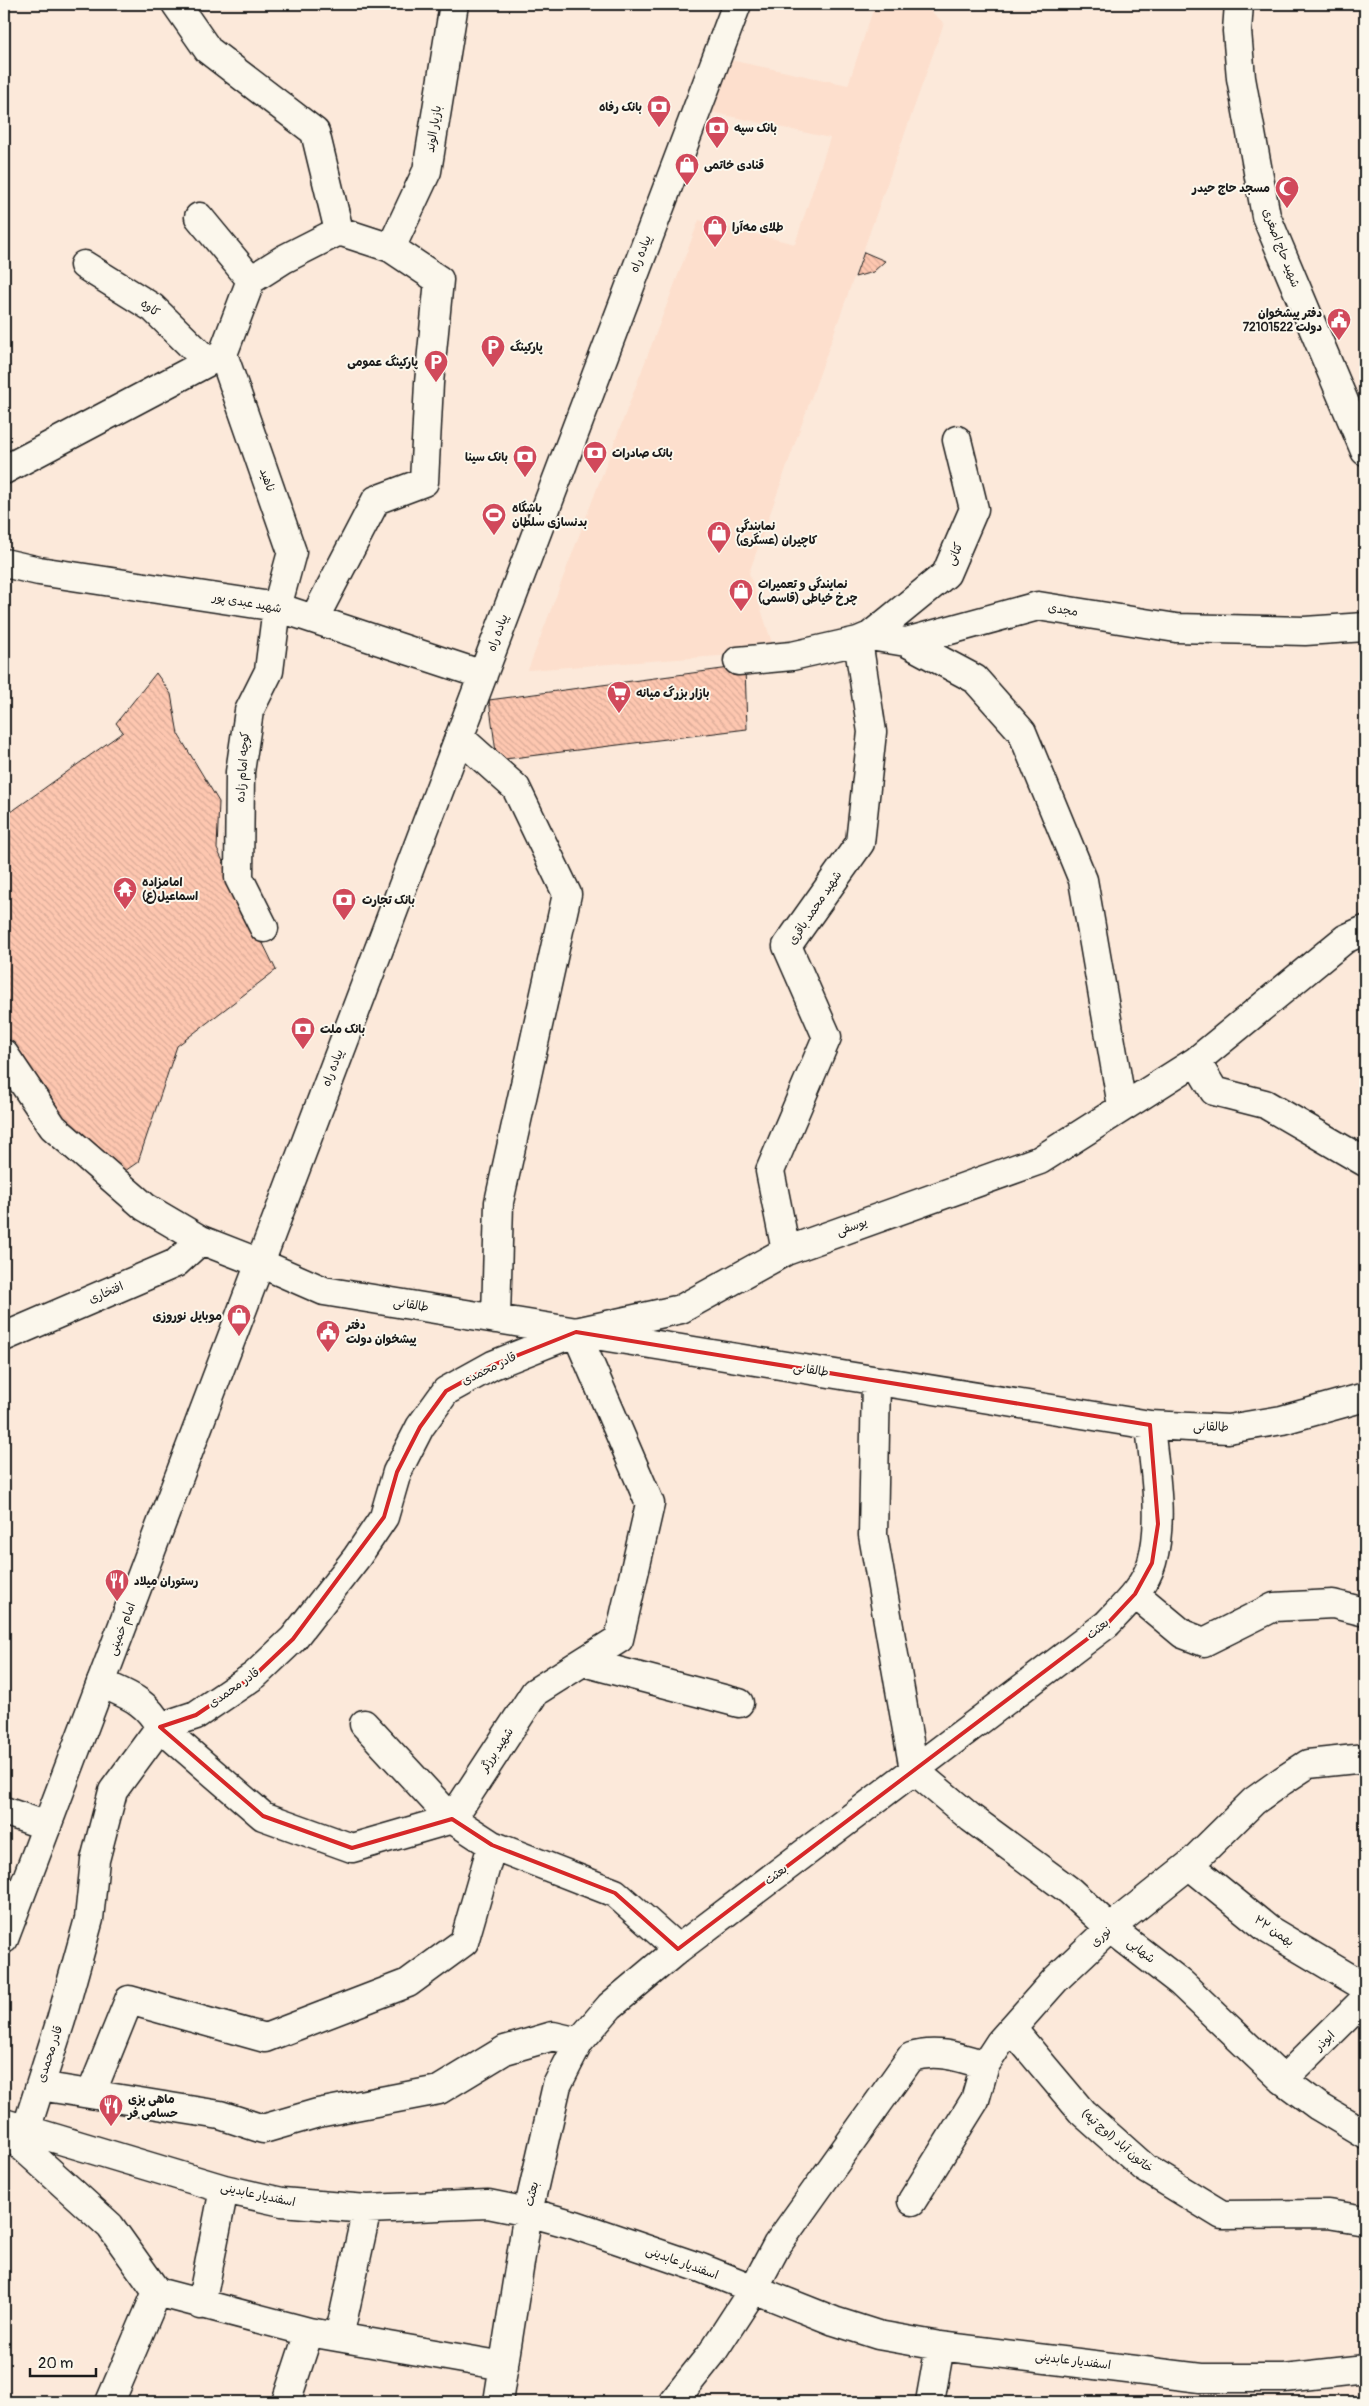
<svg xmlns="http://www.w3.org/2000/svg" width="1369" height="2406" font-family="Pangolin,'Playpen Sans Arabic',sans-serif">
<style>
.built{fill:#fddfcd}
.building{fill:url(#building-back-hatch);stroke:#1c1c1c}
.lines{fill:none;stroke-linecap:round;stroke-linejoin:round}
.minor-casing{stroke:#1c1c1c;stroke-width:31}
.major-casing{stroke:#1c1c1c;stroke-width:31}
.minor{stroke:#fbf7ec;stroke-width:28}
.major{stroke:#fbf7ec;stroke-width:28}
.marked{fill:none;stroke:#d62828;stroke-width:4;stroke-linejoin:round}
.labels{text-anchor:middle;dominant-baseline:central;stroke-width:4;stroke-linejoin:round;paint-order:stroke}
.poi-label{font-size:12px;font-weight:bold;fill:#1c1c1c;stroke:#fbf7ec;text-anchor:start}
.street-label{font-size:12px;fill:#1c1c1c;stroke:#fbf7ec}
</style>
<defs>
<pattern id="building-back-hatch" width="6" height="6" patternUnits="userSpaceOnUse" patternTransform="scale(1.25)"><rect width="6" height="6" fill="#fec7b0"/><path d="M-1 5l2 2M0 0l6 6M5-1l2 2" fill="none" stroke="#d9aa97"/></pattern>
</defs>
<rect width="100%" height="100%" fill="#fce9da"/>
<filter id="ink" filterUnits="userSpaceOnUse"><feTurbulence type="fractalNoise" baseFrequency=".02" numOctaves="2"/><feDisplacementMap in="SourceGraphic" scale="10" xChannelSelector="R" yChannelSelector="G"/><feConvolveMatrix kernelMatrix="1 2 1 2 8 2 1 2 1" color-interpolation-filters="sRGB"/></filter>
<g filter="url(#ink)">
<path class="built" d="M875,4H923L944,23L749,573L775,652L528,670L699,220L795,244L830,138L706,111L725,59L848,85Z"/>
<path class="building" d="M864,252L885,261L873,272L855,277Z
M745,666L747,729L497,760L489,700Z
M156,673L171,694L178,734L219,802L217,849L276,970L177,1046L138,1162L122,1173L63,1124L4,1035V817L123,732L116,723Z"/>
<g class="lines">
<defs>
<path id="minor" d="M176,4L208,50L315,132L339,231
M199,217L251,280
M391,248L427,171L454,4
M84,265L153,308L208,362
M223,354L292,552L277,607L269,671L249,711L240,772L239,878L264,928
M4,470L223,354L251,280L284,259L339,231L391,248L439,280L429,383L424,482L376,500L314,619
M4,563L39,571L277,607L483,675
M870,636L946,574L974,509L957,440
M906,642L975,679L1022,732L1083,880L1122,1106
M738,661L792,656L858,641L870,636L906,642L1038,606L1176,628L1305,631L1365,627
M459,737L516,788L567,894L499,1202L496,1319
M4,1054L53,1127L145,1207L201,1240L260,1263L324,1291L1150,1425L1228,1429L1282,1420L1365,1397
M1196,1061L1214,1091L1265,1104L1365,1162
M786,1251L770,1171L827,1037L787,946L860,843L872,732L858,641
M260,1263L737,4
M4,1337L176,1263L201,1240
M876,1381L873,1535L914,1770L971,1818L1070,1891L1110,1928L1181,1983L1283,2080L1318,2106L1365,2134
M1135,1594L1183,1634L1204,1642L1274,1607L1333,1604L1365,1612
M583,1662L739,1703
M101,1683C127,1695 146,1700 160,1727L263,1816L352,1848L452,1819L535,1692L619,1639L650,1504L576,1332
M364,1724L452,1819L492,1845L615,1893L678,1949
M4,1811L47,1826
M1189,1865L1269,1930L1365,1987
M1013,2030L1082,2112L1145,2168L1222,2215L1328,2214L1365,2220
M1283,2080L1365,1999
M40,2086L220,2115L263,2129L318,2113L439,2090L505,2050L553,2036L579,2042
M91,2094L129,2000L265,2038L408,1983L464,1942L492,1845
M4,2123L224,2189L282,2202L367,2209L488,2204L528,2212L575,2225L701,2268L834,2321L878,2335L940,2346L1201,2378H1284L1365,2369
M4,2130L110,2226L157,2292
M26,2130L61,2020L89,1919L95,1860L113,1791L160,1727L196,1715L255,1675L293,1639L357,1557L384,1517L397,1472L420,1427L446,1391L493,1365L576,1332L681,1309L786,1251L1040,1160L1196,1061L1345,939L1365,930
M912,2201L975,2100L985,2065L1000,2042L1056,1979L1110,1928L1189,1865L1254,1801L1282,1781L1308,1764L1365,1758
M201,2305L224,2189
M339,2337L367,2209
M110,2402L157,2292L309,2332L504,2366
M286,2402L309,2332
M498,2402L528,2212L557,2085L579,2042L610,2006L678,1949L1107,1624C1124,1606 1145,1587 1152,1562C1164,1519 1154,1469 1150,1425
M673,2402L712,2353L753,2290L777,2245L911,2057C937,2049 959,2057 985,2065
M930,2402L940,2346"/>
<path id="major" d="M1239,4L1237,31L1241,78L1266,216L1365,451
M4,1939L260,1263"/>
</defs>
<use href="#minor" class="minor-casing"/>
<use href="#major" class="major-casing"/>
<use href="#minor" class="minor"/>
<use href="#major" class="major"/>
</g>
</g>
<path class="marked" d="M576,1332L1150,1425L1158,1524L1152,1563L1135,1594L1107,1624L678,1949L615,1893L492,1845L452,1819L352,1848L263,1816L160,1727L196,1715L255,1675L293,1639L384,1517L397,1472L420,1427L446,1391L493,1365Z"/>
<defs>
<symbol id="bank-pin" viewBox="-11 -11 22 30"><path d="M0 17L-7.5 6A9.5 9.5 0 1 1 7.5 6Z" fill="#d1495b" stroke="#fbf7ec"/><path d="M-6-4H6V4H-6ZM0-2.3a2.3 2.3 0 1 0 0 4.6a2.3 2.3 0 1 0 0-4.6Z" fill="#fff"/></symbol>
<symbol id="shop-pin" viewBox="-11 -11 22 30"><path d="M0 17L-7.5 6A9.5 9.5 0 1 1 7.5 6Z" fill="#d1495b" stroke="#fbf7ec"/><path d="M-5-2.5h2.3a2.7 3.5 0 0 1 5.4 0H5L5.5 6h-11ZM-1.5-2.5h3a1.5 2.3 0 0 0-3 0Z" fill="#fff"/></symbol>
<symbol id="mosque-pin" viewBox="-11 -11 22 30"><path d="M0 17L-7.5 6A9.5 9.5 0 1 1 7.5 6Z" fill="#d1495b" stroke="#fbf7ec"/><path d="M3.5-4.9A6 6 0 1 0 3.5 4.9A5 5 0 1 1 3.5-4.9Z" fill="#fff"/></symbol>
<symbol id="civic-pin" viewBox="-11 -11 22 30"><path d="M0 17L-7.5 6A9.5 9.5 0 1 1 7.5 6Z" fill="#d1495b" stroke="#fbf7ec"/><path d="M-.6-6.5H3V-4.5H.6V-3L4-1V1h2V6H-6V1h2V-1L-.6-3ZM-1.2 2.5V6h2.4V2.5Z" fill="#fff"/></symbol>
<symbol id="parking-pin" viewBox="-11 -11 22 30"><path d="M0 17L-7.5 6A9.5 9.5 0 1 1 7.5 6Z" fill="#d1495b" stroke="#fbf7ec"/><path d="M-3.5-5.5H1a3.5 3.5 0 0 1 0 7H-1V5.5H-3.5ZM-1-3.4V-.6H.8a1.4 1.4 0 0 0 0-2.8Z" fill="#fff"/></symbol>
<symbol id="stadium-pin" viewBox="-11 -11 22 30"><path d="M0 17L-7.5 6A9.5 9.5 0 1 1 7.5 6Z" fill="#d1495b" stroke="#fbf7ec"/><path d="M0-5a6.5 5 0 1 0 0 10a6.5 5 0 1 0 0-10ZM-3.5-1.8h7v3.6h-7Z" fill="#fff"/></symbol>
<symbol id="supermarket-pin" viewBox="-11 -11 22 30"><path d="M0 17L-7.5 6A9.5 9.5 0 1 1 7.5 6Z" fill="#d1495b" stroke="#fbf7ec"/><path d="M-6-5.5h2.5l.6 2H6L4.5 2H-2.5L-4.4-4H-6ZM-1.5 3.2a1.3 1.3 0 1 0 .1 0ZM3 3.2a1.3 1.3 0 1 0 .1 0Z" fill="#fff"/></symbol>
<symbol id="temple-pin" viewBox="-11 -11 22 30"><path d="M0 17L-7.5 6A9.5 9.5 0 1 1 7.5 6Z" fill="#d1495b" stroke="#fbf7ec"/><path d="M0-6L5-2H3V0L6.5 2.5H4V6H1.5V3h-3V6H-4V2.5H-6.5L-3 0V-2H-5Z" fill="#fff"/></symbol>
<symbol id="restaurant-pin" viewBox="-11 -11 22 30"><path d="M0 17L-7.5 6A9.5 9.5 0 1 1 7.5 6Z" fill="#d1495b" stroke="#fbf7ec"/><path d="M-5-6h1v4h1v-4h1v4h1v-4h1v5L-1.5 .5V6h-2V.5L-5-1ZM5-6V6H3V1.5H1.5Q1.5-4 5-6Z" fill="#fff"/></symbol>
</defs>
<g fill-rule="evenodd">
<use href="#bank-pin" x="645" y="93" width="28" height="38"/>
<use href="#bank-pin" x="703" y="114" width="28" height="38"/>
<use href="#shop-pin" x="673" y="151" width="28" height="38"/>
<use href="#mosque-pin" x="1273" y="174" width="28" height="38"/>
<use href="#shop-pin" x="701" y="213" width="28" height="38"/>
<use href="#civic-pin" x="1325" y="306" width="28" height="38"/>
<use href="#parking-pin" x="479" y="333" width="28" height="38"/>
<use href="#parking-pin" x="422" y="348" width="28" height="38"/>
<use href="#bank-pin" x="581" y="439" width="28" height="38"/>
<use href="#bank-pin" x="511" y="443" width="28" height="38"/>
<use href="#stadium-pin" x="480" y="501" width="28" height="38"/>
<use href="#shop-pin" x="705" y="519" width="28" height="38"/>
<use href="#shop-pin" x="727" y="577" width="28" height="38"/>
<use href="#supermarket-pin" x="605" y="679" width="28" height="38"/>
<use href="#temple-pin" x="111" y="875" width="28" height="38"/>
<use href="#bank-pin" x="330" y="886" width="28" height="38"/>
<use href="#bank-pin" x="289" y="1015" width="28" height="38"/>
<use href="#shop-pin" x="225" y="1302" width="28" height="38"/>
<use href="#civic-pin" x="314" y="1318" width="28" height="38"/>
<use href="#restaurant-pin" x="103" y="1567" width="28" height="38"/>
<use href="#restaurant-pin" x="97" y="2092" width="28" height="38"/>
</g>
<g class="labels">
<g class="poi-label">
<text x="642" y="107" text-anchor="end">بانک رفاه</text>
<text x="734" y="128">بانک سپه</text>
<text x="704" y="165">قنادی خاتمی</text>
<text x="1270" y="188" text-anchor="end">مسجد حاج حیدر</text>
<text x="732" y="227">طلای مه‌آرا</text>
<text x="1322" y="313" text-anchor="end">دفتر پیشخوان<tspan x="1322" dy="14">دولت 72101522</tspan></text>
<text x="510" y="347">پارکینگ</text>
<text x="418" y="362" text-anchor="end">پارکینگ عمومی</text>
<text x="612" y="453">بانک صادرات</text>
<text x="508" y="457" text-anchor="end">بانک سینا</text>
<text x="512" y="508">باشگاه<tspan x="512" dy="14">بدنسازی سلطان</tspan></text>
<text x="736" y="526">نمایندگی<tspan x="736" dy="14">کاچیران (عسگری)</tspan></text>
<text x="758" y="584">نمایندگی و تعمیرات<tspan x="758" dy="14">چرخ خیاطی (قاسمی)</tspan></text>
<text x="636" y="693">بازار بزرگ میانه</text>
<text x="142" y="882">امامزاده<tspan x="142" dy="14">اسماعیل(ع)</tspan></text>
<text x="362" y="900">بانک تجارت</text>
<text x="320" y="1029">بانک ملت</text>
<text x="222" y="1316" text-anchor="end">موبایل نوروزی</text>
<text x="346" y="1325">دفتر<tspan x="346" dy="14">پیشخوان دولت</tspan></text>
<text x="134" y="1581">رستوران میلاد</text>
<text x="128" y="2099">ماهی پزی<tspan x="128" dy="14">حسامی فر</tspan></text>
</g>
<g class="street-label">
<text transform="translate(434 129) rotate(-81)">بازیار الوند</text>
<text transform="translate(1281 248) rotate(69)">شهید حاج اصغری</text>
<text transform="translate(641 254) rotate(-69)">پیاده راه</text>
<text transform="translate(150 308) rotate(37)">کاوه</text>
<text transform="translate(267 480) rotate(71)">ناهید</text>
<text transform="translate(955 554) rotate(-67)">کتانی</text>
<text transform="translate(247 603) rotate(10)">شهید عبدی پور</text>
<text transform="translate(1063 610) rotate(9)">مجدی</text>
<text transform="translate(498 633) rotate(-70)">پیاده راه</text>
<text transform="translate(243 767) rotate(-86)">کوچه امام زاده</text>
<text transform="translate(815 908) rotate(-56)">شهید محمد باقری</text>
<text transform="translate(333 1068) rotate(-69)">پیاده راه</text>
<text transform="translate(852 1227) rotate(-20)">یوسفی</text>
<text transform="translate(106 1293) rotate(-23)">افتخاری</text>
<text transform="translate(411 1305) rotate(9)">طالقانی</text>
<text transform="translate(489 1369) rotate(-26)">قادر محمدی</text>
<text transform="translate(811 1370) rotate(9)">طالقانی</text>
<text transform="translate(1211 1427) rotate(1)">طالقانی</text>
<text transform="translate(122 1629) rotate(-69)">امام خمینی</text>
<text transform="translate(1098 1629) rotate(-39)">بعثت</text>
<text transform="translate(234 1688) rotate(-35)">قادر محمدی</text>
<text transform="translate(497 1750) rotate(-57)">شهید برزگر</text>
<text transform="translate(776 1875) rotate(-37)">بعثت</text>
<text transform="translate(1274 1931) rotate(34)">۲۲ بهمن</text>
<text transform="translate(1101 1937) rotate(-43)">نوری</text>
<text transform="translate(1141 1951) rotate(38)">شهابی</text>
<text transform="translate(1325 2041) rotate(-45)">ابوذر</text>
<text transform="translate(50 2054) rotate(-72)">قادر محمدی</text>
<text transform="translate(1117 2141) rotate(41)">خاتون آباد (اوچ تپه)</text>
<text transform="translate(532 2194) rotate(-77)">بعثت</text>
<text transform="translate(258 2195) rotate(12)">اسفندیار عابدینی</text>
<text transform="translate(682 2263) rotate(20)">اسفندیار عابدینی</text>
<text transform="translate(1073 2361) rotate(7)">اسفندیار عابدینی</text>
</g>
</g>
<rect width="1369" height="2406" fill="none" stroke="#fbf7ec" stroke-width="20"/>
<rect x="10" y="10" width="1349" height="2386" fill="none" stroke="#1c1c1c" stroke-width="2" filter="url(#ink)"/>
<path d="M30 2368v8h66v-8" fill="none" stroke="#1c1c1c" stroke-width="2.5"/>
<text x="38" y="2368" font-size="15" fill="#1c1c1c" stroke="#fbf7ec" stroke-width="4" paint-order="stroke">20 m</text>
</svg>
